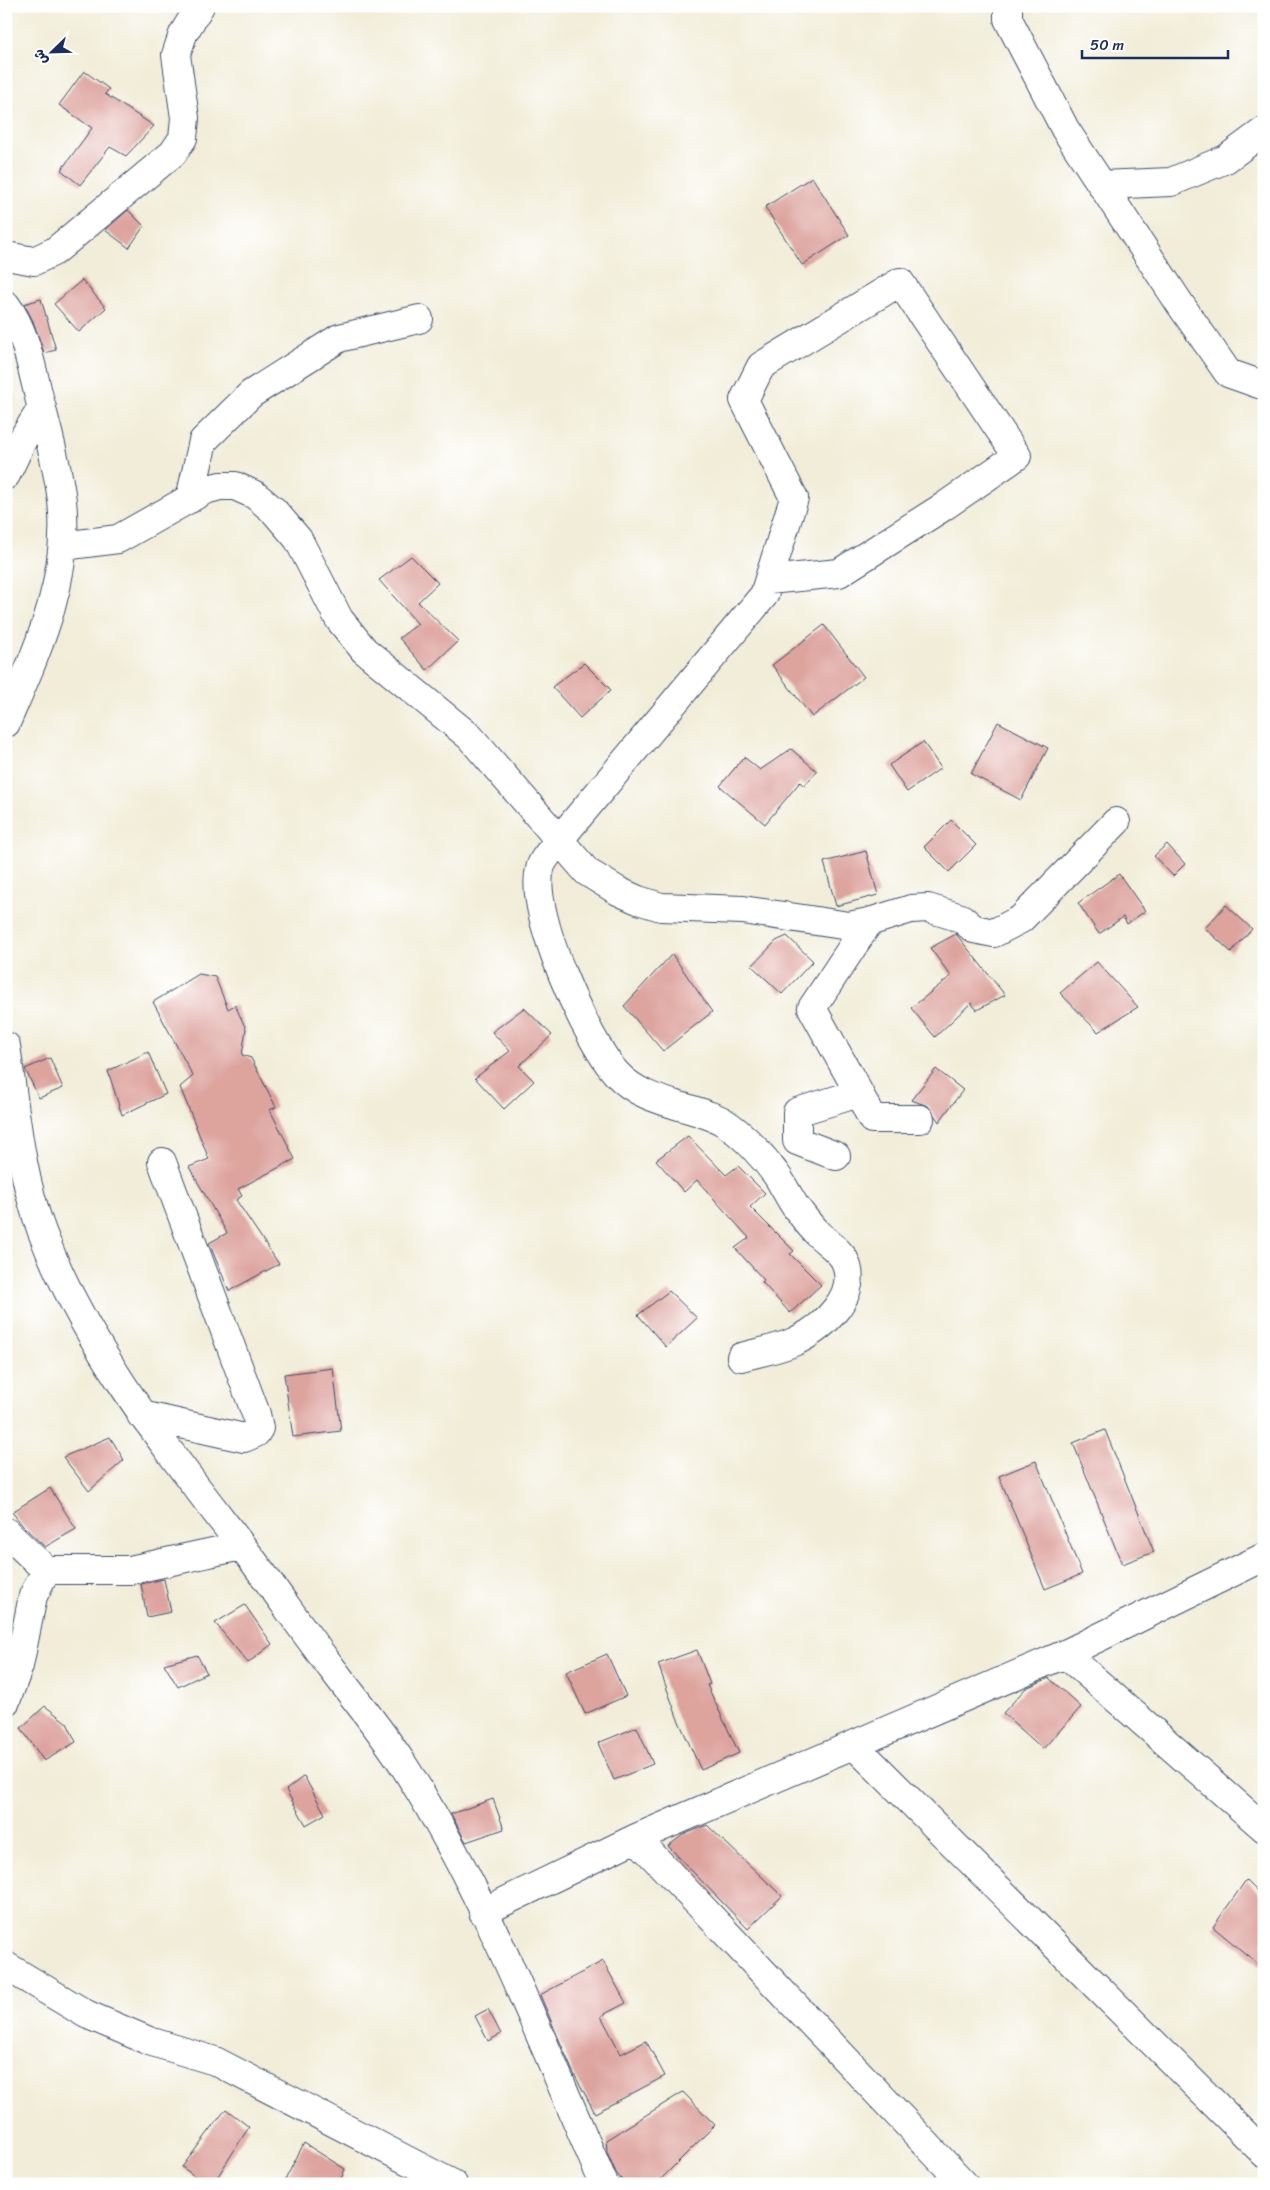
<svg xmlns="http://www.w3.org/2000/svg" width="1270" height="2190" font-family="Sriracha,'Playpen Sans Arabic',sans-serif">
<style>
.building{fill:#dda39d}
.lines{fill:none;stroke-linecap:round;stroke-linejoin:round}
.minor-casing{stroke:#3b4c70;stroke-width:30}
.minor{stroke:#fff;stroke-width:28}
</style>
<rect width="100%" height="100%" fill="#fff"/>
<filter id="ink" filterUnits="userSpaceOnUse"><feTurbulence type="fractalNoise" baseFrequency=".02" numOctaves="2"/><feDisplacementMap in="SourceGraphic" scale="10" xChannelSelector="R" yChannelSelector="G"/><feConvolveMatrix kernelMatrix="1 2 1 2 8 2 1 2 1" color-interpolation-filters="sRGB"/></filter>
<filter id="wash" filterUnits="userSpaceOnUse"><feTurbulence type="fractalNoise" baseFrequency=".0096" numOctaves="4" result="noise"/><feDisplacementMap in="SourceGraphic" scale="20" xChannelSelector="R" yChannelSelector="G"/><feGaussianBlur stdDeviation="1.12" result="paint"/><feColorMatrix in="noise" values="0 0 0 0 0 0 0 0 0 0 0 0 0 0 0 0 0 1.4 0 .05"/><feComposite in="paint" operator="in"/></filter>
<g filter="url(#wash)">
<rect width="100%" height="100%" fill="#f1edd8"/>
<g id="blocks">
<path class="building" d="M84,71L109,89L105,94L154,126L126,156L110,147L80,185L61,170L92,128L59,105Z
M812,177L849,235L802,265L765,207Z
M128,210L144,226L129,248L105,230Z
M82,280L106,308L79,332L54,304Z
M41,299L56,350L44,353L33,321L24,304Z
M411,556L438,583L418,602L458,641L427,670L399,638L418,624L379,580Z
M824,625L864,677L812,717L772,665Z
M584,663L611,690L580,718L552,687Z
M998,722L1048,748L1021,800L971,774Z
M923,742L941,768L907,792L889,765Z
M791,749L817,771L804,786L800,782L765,824L720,786L744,757L760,770Z
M951,820L976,845L949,872L924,847Z
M1167,844L1185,864L1173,876L1154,856Z
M866,851L878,895L836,906L824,862Z
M1119,874L1145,911L1127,924L1123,917L1099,934L1078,903Z
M1226,905L1252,929L1231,952L1205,928Z
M956,934L1005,995L977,1010L971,1003L935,1037L911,1008L951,976L930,948Z
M787,936L813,961L782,994L752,966L776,941Z
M672,954L712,1012L663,1051L624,1006Z
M1097,962L1138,1007L1098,1032L1060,993Z
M199,974L215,977L228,1009L235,1005L246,1029L242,1055L251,1058L276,1107L270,1110L295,1159L238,1189L242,1196L236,1200L279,1264L229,1291L209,1243L227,1233L189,1167L209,1159L180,1087L193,1076L153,1002Z
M524,1008L552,1035L519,1066L534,1081L504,1109L475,1078L510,1051L492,1032Z
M148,1052L166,1094L122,1115L108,1071Z
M50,1058L63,1088L39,1098L25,1069Z
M936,1069L963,1090L939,1122L928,1106L911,1100Z
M688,1136L726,1175L738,1166L765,1193L750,1207L794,1251L790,1254L821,1285L790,1313L762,1282L764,1280L735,1248L749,1238L697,1180L684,1192L656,1160Z
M669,1291L697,1318L666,1347L638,1315Z
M333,1368L341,1431L293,1437L284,1374Z
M1105,1430L1154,1552L1122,1564L1073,1443Z
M110,1437L124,1460L89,1491L63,1457Z
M1036,1461L1082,1574L1045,1589L999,1476Z
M50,1488L76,1529L45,1547L22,1525L12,1512Z
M164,1579L171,1612L147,1617L141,1584Z
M245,1605L272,1644L248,1663L215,1623Z
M697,1650L710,1684L707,1685L739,1753L701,1770L677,1717L658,1664Z
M607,1654L626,1696L585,1714L566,1672Z
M197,1655L207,1673L178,1687L164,1664Z
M1049,1678L1081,1707L1043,1749L1003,1713L1026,1688Z
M45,1706L67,1723L76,1742L44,1761L21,1728Z
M637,1727L653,1764L614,1780L598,1743Z
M304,1776L325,1814L306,1825L286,1790Z
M493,1799L504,1829L466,1842L451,1814Z
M707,1825L782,1896L748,1929L668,1846L683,1835Z
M1246,1880L1264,1898V1969L1213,1927Z
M603,1961L626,2003L601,2016L621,2054L646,2041L665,2076L595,2113L573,2072L540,1995Z
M488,2009L501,2034L488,2041L475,2016Z
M683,2092L715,2125L656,2184H625L616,2173L607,2152L606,2140Z
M226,2109L249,2127L213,2184H205L182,2167Z
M304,2143L345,2169L339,2184H283Z"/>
</g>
</g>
<g filter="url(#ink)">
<use href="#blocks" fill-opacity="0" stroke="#3b4c70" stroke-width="1"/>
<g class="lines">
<defs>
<path id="minor" d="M1008,6V19L1065,129L1180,304L1228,373L1259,384L1264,381
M1102,185L1171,182L1226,159L1264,131
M6,256L34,261L55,251L173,153L183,138L185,118L176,55L183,34L200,6
M6,305C26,331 32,370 40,401C48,434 58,467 62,501C71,580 36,653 6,723
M6,475L25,435L42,408
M190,499L203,441L251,394L339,338L419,319
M63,546L118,539L205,490L220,486H235L255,495L274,511L298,539L339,619L364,650L470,737L587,872L618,891L638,900L661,907L743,910L849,926L869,922L911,909L928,908L961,918L974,929L994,933L1021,919L1116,822
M6,1046C15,1108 20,1173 42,1232C87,1350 165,1446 241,1545C273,1586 302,1630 334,1671C357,1702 383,1733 404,1766C487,1896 542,2043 604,2184
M859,1093L872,1119H920
M836,1156L797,1141V1112L859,1093L812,1008L869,922
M741,1357C759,1352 779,1349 796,1341C824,1327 862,1293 844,1259C838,1249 825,1241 817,1233C809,1225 802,1215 795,1206C789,1197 784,1187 778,1177C764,1157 743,1134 722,1121C717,1118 710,1116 705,1114C674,1103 640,1099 617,1074C587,1042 528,911 540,869C542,859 553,849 559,840L764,595L794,498L744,400L761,366L900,282L1017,456L943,507L839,573L769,580
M141,1415L244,1438L256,1433L259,1428L256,1414L162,1162
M6,1532L46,1570
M1065,1654L1264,1828
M6,1701L19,1666L33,1596L46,1570H130L241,1546
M855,1746L1264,2153
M636,1838L964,2184
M483,1912L636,1838L1065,1654L1264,1557
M6,1966L86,2014L149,2041L215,2061L453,2184"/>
</defs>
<use href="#minor" class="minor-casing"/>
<use href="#minor" class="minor"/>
</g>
</g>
<rect width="1270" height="2190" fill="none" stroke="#fff" stroke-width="25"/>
<g transform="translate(52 52) rotate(247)" stroke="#ffffff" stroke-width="4" paint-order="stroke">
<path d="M0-4L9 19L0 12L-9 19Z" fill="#1b2f5e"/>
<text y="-8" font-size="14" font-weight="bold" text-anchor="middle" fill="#1b2f5e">ش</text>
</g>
<path d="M1082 50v8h146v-8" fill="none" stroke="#1b2f5e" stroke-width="2.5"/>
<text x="1090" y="50" font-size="15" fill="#1b2f5e" stroke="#ffffff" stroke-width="4" paint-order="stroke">50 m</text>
</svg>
